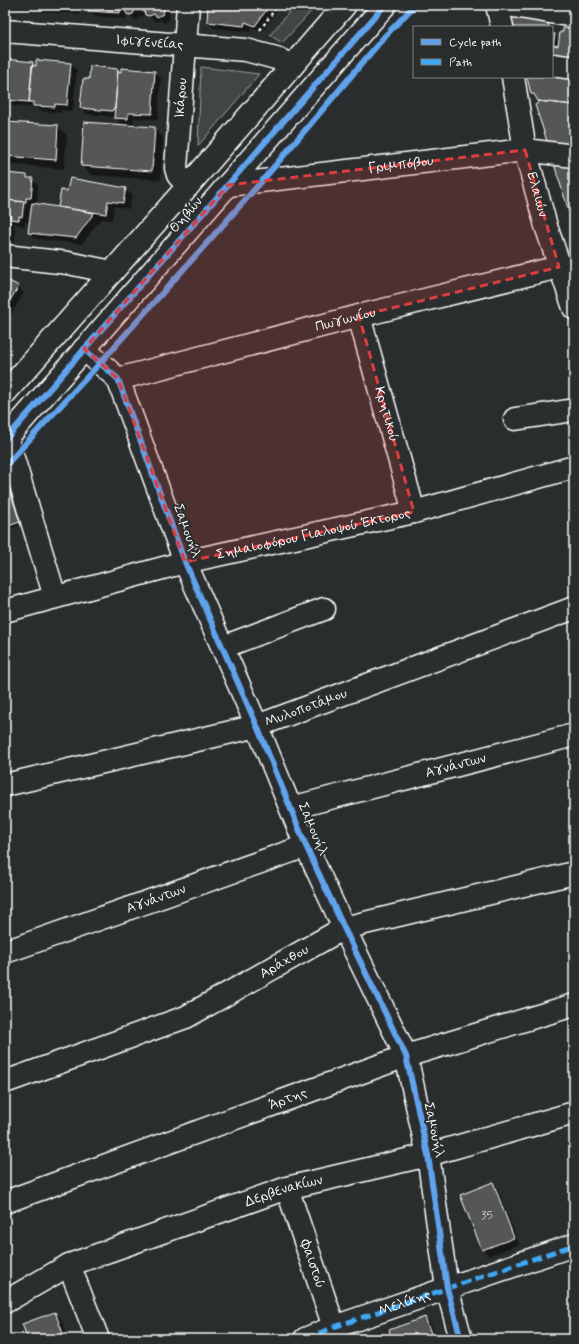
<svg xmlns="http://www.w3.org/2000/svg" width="579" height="1344" font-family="Mynerve,sans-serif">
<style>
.green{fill:#414445;stroke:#a0a2a2}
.shadow{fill:#0007}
.building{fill:#555758;stroke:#fff}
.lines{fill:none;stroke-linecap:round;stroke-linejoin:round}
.minor-casing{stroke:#fff;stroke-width:25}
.major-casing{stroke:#fff;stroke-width:25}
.path{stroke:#fff;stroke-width:2.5;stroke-dasharray:3 3;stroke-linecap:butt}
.minor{stroke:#2a2d2e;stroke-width:22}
.major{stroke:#2a2d2e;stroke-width:22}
.quiet{stroke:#3fa9f5;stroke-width:5;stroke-dasharray:10 5;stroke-linecap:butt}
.cycleway-casing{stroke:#2a2d2e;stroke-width:8}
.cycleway{stroke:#60a3ed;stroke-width:6}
.marked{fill:#da3e3e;fill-opacity:0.2;stroke:#da3e3e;stroke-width:3;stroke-dasharray:8 5;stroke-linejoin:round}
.labels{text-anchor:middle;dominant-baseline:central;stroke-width:4;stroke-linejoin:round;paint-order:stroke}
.number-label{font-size:12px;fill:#d4d5d5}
.street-label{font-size:14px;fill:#fff;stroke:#2a2d2e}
</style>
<rect width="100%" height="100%" fill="#2a2d2e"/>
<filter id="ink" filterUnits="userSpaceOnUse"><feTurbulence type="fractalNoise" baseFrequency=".025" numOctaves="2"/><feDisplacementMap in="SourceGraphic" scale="8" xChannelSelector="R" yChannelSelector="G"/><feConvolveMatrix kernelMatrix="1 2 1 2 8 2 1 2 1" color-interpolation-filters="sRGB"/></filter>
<g filter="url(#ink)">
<path class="green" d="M295,5H317L282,43L270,35Z
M201,67L259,74L198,146Z"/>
<path class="shadow" d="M5,5H81L80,14L42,12L40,9L32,8V10L8,9Z
M89,5H171L169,20L164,23L161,20L156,22L149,17L141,16L136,21L129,14H126V19L95,16L89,10Z
M209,5H281L262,32L251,28L250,32L214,28L208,22Z
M552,28L556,37L560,40L574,31L552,66Z
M5,60L32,63L36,67L70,64L77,70L73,111L61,110V113L40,111L36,108L5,105Z
M91,67L118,70L122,73V69L155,72L161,78L158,120L134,118V126L154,128L163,137L161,180L91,175L82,166L123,126L115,117L87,114L81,108L90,80Z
M5,123L58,126L67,135L64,169L5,164Z
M5,174L26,176L29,179H32L38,185L37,205L59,208L62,191L68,192L125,189L132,195L129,209L114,206L112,220L101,219L82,244L35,239L29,233L32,208L30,207L28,222H25V226L18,225L15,222L14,228L16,229L14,248L5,247Z
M5,280L18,286L24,293L5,324Z
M8,487L11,490L22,525L5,530V491Z
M492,1183L498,1190L519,1244L489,1256L483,1250L462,1195Z
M55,1313L61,1319L69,1339H29Z
M425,1318L431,1324L436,1339H393Z"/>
<path class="building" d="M35,5H75L74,8Z
M88,5H123V8H120V13L88,11Z
M123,5H165L163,14L157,17L154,14L149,16L145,15L144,11L135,10L133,14L130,15L127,14L123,8Z
M208,5H270L255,26L245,22L244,26L207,22Z
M506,15L548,22L549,27H510Z
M563,28L574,29V64L552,56L553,45L558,46L560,32H563Z
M552,33L555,34L552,56Z
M5,59L33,62L29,102L5,100Z
M36,60L71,63L67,105L55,104V107L33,106V102H29L32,65L36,66Z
M90,66L118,69L115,109H113L112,111L80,108L83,79H89Z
M121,68L155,71L152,114L128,113V119L114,118L118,71L121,72Z
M552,73L574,76V105L538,101L534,94H531L527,77H552Z
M538,101L574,105V148L548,144L535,105L538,103Z
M5,122L58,125L56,160L5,156Z
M84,122L155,127L152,171L81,166Z
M574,162V221H572L554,164Z
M5,173L27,175V178H33L31,198H26V202L8,200L9,197L5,196Z
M70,178L126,188L123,203L108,201L106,214L58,207L61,190L67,191Z
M5,200L24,202L22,217L19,216V220L10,219L11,215H9L8,222H10L8,243L5,242Z
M32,203L58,207L94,213L76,238L28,233Z
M570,226H574V238Z
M5,279L19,286L5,308Z
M8,485L20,522L5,527V490Z
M493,1182L514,1238L482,1250L460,1195Z
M55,1312L65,1339H28L22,1324Z
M425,1317L433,1339H392L389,1330Z"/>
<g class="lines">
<defs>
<g id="minor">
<path d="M188,5L176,168L178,175L188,186"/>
<path d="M497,5L502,27"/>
<path d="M507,5L574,16"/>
<path id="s1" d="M5,31L246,50L276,58L292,66"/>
<path d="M552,65L574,68"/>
<path id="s2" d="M513,77L525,150L546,226L574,308"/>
<path id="s3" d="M228,185L525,150L574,156"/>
<path d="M5,256L68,263L112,272"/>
<path id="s4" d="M359,316L414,512"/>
<path d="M84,349L118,379L185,562L257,726L306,846L344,928L406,1056L428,1155L447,1288L461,1339"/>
<path id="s5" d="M118,379L359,316L559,267L574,268"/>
<path d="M515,419L574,410"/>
<path d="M7,438L55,597"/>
<path id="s6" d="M5,611L185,562L414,512L574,467"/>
<path d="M223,647L324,609"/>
<path id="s7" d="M5,785L257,726L574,608"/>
<path id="s8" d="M291,808L574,735"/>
<path id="s9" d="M5,952L306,846"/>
<path id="s10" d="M5,1082L186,1017L344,928L574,873"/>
<path id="s11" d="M287,1188L338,1339"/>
<path id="s12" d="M5,1202L406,1056L574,1005"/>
<path d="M69,1265L98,1339"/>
<path id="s13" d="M5,1302L69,1265L287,1188L428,1155L574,1113"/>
<path id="s14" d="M305,1339L334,1327L574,1245"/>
</g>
<path id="major" d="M5,393L188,186L345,5
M5,440L385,5"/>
</defs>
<use href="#minor" class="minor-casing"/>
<use href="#major" class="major-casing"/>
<path class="path" d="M260,30L278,5"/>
<use href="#minor" class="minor"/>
<use href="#major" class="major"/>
<path class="quiet" d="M305,1339L334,1327L574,1245"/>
<defs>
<path id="cycleway" d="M84,349L118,379L185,562L257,726L306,846L344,928L406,1056L428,1155L447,1288L461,1339
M5,440L385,5
M5,466L100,363L262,181L385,36L415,5"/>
</defs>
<use href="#cycleway" class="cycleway-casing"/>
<use href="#cycleway" class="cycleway"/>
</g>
</g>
<path class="marked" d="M525,150L559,267L359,316L414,512L185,562L118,379L84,349L228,185Z"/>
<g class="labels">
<g class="number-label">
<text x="487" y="1216">35</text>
</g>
<g class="street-label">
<text stroke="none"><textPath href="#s1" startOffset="145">Ιφιγενείας</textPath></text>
<text transform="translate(181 98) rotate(-86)">Ικάρου</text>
<text stroke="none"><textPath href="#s3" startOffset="174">Γριμπόβου</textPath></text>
<text stroke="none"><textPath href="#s2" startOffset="120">Ελαιών</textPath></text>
<text transform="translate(186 215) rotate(-49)">Θηβών</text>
<text stroke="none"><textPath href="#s5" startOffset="235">Πωγωνίου</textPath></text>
<text stroke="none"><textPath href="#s4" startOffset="102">Κρητικού</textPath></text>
<text transform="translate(187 531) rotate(70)">Σαμουήλ</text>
<text stroke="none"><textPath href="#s6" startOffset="318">Σημαιοφόρου Γιαλοψού Έκτορος</textPath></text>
<text stroke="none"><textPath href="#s7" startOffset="311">Μυλοποτάμου</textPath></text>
<text stroke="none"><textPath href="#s8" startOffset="170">Αγνάντων</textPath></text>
<text transform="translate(313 829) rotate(67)">Σαμουήλ</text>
<text stroke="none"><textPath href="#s9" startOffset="160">Αγνάντων</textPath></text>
<text stroke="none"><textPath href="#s10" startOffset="305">Αράχθου</textPath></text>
<text stroke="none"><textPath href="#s12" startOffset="301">Άρτης</textPath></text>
<text transform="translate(434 1130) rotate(78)">Σαμουήλ</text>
<text stroke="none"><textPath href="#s13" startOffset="301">Δερβενακίων</textPath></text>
<text stroke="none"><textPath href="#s11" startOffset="80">Φαιστού</textPath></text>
<text stroke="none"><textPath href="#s14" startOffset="106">Μελίκης</textPath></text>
</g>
</g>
<rect width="579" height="1344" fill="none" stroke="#2a2d2e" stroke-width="20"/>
<rect x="10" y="10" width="559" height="1324" fill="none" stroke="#fff" stroke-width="1.5" filter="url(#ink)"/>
<rect x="413" y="26" width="140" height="52" fill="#2a2d2e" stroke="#7f8182"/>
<rect x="421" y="39" width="20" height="6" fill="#60a3ed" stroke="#7f8182"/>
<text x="449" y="46" font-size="12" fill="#ffffff">Cycle path</text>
<rect x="421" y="59" width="20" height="6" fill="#3fa9f5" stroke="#7f8182"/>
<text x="449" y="66" font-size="12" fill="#ffffff">Path</text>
</svg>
